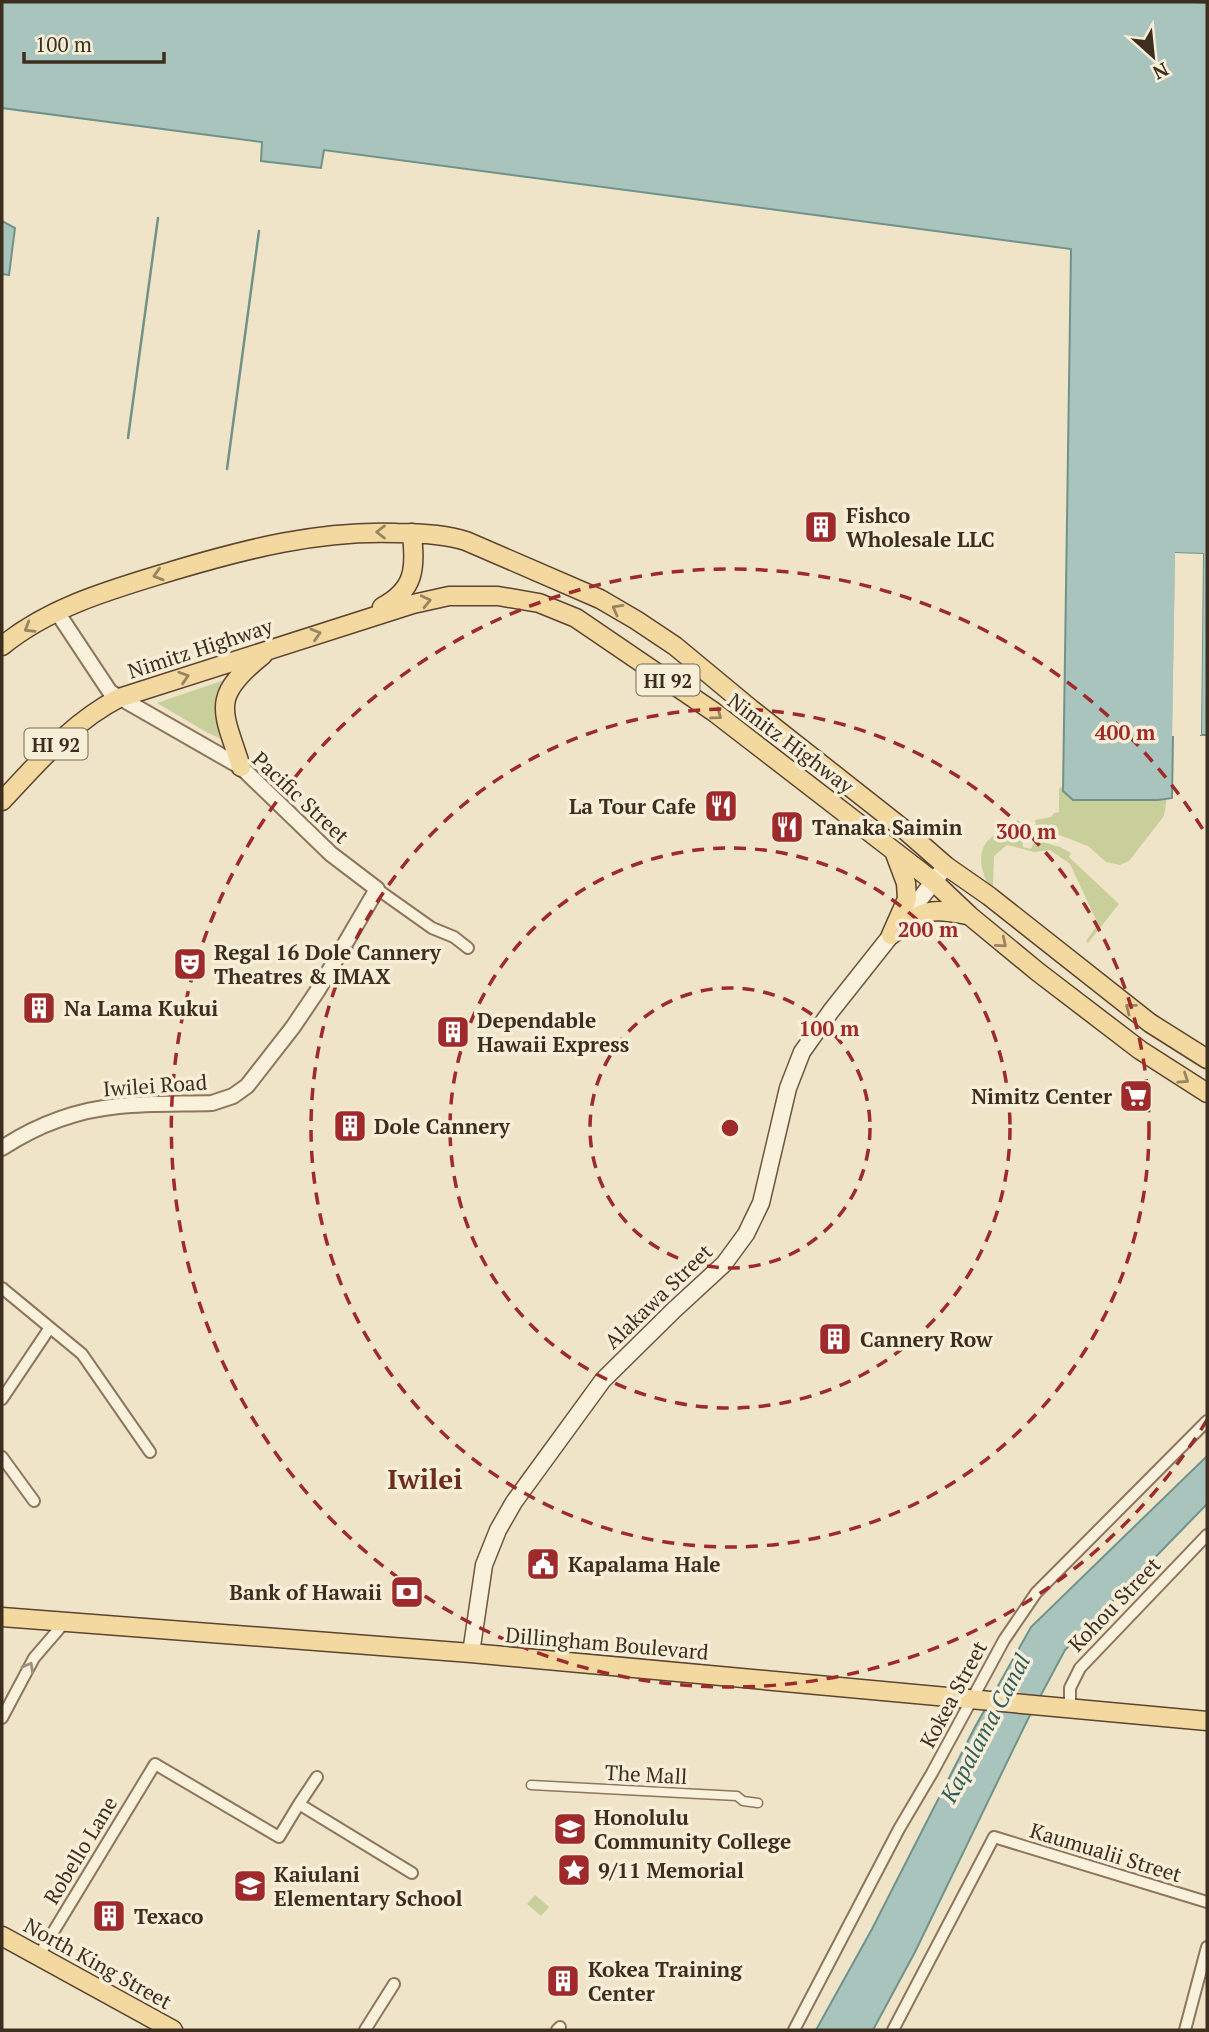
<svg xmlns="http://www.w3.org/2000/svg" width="1209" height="2032" font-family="'PT Serif',serif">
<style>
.green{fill:#c9cf9b}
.water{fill:#a9c4bc;stroke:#6f938a;stroke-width:2}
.pier{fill:#f0e4c8}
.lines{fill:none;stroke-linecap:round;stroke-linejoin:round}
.stream{stroke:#6f938a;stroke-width:2.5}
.pedestrian-casing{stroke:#8d765c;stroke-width:11}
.minor-casing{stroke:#8d765c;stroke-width:14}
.tertiary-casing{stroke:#8d765c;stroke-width:18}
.secondary-casing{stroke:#6f573f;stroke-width:19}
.primary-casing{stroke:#5b4430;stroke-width:21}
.pedestrian{stroke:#faf1dc;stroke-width:8}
.minor{stroke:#faf1dc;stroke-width:10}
.tertiary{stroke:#faf1dc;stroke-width:14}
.secondary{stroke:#faf1dc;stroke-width:16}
.primary{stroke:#f3d9a0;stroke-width:18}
.oneway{stroke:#988460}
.oneway2{stroke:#9c907e}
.ring{fill:none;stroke:#9e2a2b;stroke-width:3.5;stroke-dasharray:12 9}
.labels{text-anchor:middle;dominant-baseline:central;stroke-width:7;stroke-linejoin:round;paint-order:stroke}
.shield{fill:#f7eed8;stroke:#756857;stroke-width:2}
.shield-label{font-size:19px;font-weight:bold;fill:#3d2e20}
.poi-label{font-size:21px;font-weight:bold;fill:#3d2e20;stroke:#f7eed8;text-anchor:start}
.street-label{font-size:21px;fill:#3d2e20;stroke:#f7eed8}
.water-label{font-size:23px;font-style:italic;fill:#2f5d5a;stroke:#f7eed8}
.district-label{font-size:28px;font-weight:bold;fill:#6b2e1e;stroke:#f7eed8}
.centre{fill:#9e2a2b;stroke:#f7eed8;stroke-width:3.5}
.ring-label{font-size:21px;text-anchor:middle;font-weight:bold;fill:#9e2a2b;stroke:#f7eed8;stroke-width:7;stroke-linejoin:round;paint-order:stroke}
</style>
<rect width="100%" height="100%" fill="#f0e4c8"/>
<path class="green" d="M233,677L230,743L208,733L157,703Z
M1063,787V791L1073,800H1158L1167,798L1164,816L1129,861L1120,865L1106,862L1088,846L1036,826L1035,820L1051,817L1054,813L1059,812V788Z
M1003,833H1017L1022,839L1023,847L1031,849L1035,840L1060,847L1071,853L1069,857L1119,904L1088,943L1086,941L1098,924L1070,864L1050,850L1034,852L1007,845L994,856L993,886L989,885C980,871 976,848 992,837C995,834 999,834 1003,833Z
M535,1895L549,1907L541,1916L527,1904Z"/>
<path class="water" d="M2,2H1194L1207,3V735H1201L1203,554L1176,553L1172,798L1158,800H1073L1063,791L1071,249L324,150L321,168L261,161L262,142L2,108Z
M2,221L15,228L9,275L2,274Z
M1207,1456V1504L1065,1650L1027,1721L915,1952L873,2030H816L872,1929L975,1727L1031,1627Z"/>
<path class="pier" d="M1175,553L1203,554L1201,735H1197L1199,557H1179L1176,736H1172Z"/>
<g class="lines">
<path class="stream" d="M128,438L158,218
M227,469L259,231"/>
<defs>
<path id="pedestrian" d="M531,1785L737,1796L743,1801L758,1803"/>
<path id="minor" d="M377,889L432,928L454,937L468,948
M2,1288L82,1354L150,1452
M2,1399L49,1329
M2,1457L34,1501
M1070,1709V1688L1080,1668L1207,1535
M2,1718L34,1658L65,1622
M299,1804L317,1777
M38,1957L155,1764L279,1837L299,1804L412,1873
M365,2030L394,1984
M557,2030L560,2027
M794,2030L899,1829L932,1773L1004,1640L1036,1593L1207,1421
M893,2030L994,1837L1207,1902
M1185,2030L1207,1947"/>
<path id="tertiary" d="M2,1148C37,1125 77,1110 119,1106C150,1103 181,1104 212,1103L233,1096L247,1086L293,1027L318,990L377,889L331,854L241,767L110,692L57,612"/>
<path id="secondary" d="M471,1653L484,1565L498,1530L514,1502L603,1380L674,1310L724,1264L746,1234L761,1203L788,1088L802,1052L831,1011L946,866"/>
<path id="primary" d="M382,607C416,589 415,568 412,533
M2,646C51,606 113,589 172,571C246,549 319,530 397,533C420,533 444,534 466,541L600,599L636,620L675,646L751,709L906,831L946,866L989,896L1150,1023L1207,1059
M241,767C223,710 209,698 263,655
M2,801C38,763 72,722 119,698L413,604L449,596H498L539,603L576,618L714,712L933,881L970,916L1038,972L1140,1050L1207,1093
M894,933C924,910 928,907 967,915
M891,935L907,899L906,883L894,851
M2,1617L471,1653L1207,1721
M2,1936L173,2030"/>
</defs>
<use href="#pedestrian" class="pedestrian-casing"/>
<use href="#minor" class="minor-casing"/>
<use href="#tertiary" class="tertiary-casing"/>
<use href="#secondary" class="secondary-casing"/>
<use href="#primary" class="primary-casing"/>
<use href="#pedestrian" class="pedestrian"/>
<use href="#minor" class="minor"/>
<use href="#tertiary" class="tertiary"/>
<use href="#secondary" class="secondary"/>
<use href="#primary" class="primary"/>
</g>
<defs><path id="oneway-chevron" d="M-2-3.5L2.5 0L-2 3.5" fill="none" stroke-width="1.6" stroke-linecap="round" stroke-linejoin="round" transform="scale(1.75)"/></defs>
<g class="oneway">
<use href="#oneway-chevron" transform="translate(381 532) rotate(-180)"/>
<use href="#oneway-chevron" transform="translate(158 575) rotate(163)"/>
<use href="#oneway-chevron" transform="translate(426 601) rotate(-13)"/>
<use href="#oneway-chevron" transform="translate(617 609) rotate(-151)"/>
<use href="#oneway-chevron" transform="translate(29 628) rotate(149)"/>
<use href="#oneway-chevron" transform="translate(316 634) rotate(-17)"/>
<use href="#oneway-chevron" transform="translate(184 677) rotate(-18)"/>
<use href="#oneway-chevron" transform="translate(717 715) rotate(36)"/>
<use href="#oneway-chevron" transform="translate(1002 943) rotate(40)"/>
<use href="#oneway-chevron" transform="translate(1130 1008) rotate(-142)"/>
<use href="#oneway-chevron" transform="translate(1184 1079) rotate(34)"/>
</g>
<use class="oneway2" href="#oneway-chevron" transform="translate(29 1667) rotate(-61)"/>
<g class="ring">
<circle cx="730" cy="1128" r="140"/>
<circle cx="730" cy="1128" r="280"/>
<circle cx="730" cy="1128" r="419"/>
<path d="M1207 1420A559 559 0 1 1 1207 836"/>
</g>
<defs>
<symbol id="building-square" viewBox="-11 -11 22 22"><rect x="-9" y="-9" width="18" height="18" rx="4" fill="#9e2a2b" stroke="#f7eed8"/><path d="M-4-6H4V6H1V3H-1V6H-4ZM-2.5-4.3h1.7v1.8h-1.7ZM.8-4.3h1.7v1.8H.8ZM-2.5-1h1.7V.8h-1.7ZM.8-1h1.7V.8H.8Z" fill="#fff"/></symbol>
<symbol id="restaurant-square" viewBox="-11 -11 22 22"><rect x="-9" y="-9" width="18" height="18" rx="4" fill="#9e2a2b" stroke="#f7eed8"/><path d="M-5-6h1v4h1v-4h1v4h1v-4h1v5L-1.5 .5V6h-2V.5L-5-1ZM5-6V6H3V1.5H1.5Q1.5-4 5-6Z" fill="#fff"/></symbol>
<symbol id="theatre-square" viewBox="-11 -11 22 22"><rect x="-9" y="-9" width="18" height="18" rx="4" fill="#9e2a2b" stroke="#f7eed8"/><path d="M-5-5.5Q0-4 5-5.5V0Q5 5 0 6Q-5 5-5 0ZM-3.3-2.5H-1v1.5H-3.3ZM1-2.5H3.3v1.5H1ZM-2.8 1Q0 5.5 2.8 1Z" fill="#fff"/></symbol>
<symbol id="supermarket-square" viewBox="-11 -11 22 22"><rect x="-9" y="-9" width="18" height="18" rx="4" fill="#9e2a2b" stroke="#f7eed8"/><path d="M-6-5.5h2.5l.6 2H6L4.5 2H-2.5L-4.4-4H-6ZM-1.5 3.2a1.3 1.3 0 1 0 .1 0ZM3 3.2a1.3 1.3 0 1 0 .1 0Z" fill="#fff"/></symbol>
<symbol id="civic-square" viewBox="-11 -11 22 22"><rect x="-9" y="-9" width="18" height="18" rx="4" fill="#9e2a2b" stroke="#f7eed8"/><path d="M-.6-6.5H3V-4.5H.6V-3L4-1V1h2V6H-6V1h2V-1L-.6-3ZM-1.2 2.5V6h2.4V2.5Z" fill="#fff"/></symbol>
<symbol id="bank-square" viewBox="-11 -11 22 22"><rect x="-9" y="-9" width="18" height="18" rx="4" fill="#9e2a2b" stroke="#f7eed8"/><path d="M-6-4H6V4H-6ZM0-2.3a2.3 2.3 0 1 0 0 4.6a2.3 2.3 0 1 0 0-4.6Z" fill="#fff"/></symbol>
<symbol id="university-square" viewBox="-11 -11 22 22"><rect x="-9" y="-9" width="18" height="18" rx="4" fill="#9e2a2b" stroke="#f7eed8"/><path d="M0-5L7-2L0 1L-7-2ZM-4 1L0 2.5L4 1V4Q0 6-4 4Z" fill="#fff"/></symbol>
<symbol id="sight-square" viewBox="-11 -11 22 22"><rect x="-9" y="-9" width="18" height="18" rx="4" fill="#9e2a2b" stroke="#f7eed8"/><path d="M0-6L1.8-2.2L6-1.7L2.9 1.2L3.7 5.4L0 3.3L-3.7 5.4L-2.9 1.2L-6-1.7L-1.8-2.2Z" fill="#fff"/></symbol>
<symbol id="school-square" viewBox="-11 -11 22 22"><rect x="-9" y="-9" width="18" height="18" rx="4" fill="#9e2a2b" stroke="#f7eed8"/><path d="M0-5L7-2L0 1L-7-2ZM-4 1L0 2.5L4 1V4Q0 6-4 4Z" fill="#fff"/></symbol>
</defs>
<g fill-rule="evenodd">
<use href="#building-square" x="802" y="508" width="38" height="38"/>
<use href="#restaurant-square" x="702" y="787" width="38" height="38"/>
<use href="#restaurant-square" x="768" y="808" width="38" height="38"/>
<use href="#theatre-square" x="171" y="945" width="38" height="38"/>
<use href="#building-square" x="20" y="989" width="38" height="38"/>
<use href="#building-square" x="434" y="1013" width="38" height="38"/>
<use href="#supermarket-square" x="1117" y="1077" width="38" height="38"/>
<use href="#building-square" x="331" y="1107" width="38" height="38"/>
<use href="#building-square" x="816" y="1320" width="38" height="38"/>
<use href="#civic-square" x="524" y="1545" width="38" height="38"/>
<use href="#bank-square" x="388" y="1573" width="38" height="38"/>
<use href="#university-square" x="551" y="1810" width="38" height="38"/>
<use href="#sight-square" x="555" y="1851" width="38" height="38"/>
<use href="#school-square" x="231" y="1867" width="38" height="38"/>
<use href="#building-square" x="90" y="1897" width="38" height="38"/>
<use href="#building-square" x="544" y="1962" width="38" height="38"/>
</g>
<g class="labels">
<g class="shield">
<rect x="636.5" y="664.5" width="63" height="31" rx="5"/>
<rect x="24.5" y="728.5" width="63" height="31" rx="5"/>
</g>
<g class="shield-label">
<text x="668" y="680">HI 92</text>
<text x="56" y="744">HI 92</text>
</g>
<g class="poi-label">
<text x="846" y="515">Fishco<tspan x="846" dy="24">Wholesale LLC</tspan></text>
<text x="696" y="806" text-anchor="end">La Tour Cafe</text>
<text x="812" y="827">Tanaka Saimin</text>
<text x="214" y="952">Regal 16 Dole Cannery<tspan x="214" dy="24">Theatres &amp; IMAX</tspan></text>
<text x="64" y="1008">Na Lama Kukui</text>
<text x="477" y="1020">Dependable<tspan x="477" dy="24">Hawaii Express</tspan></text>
<text x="1112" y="1096" text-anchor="end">Nimitz Center</text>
<text x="374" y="1126">Dole Cannery</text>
<text x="860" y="1339">Cannery Row</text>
<text x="568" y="1564">Kapalama Hale</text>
<text x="382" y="1592" text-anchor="end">Bank of Hawaii</text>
<text x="594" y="1817">Honolulu<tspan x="594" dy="24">Community College</tspan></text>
<text x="598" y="1870">9/11 Memorial</text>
<text x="274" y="1874">Kaiulani<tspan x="274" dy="24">Elementary School</tspan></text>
<text x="134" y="1916">Texaco</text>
<text x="588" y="1969">Kokea Training<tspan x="588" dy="24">Center</tspan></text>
</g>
<g class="street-label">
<text transform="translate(200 648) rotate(-18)">Nimitz Highway</text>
<text transform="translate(791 743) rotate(37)">Nimitz Highway</text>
<text transform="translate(301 797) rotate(43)">Pacific Street</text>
<text transform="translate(155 1085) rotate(-4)">Iwilei Road</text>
<text transform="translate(658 1296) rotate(-44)">Alakawa Street</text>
<text transform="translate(1114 1604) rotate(-46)">Kohou Street</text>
<text transform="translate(607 1643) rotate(5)">Dillingham Boulevard</text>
<text transform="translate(953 1694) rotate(-62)">Kokea Street</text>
<text transform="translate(646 1774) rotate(3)">The Mall</text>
<text transform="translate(80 1850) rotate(-59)">Robello Lane</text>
<text transform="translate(1106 1852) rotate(17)">Kaumualii Street</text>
<text transform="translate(98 1963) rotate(29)">North King Street</text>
</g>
<g class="water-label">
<text transform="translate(985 1728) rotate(-62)">Kapalama Canal</text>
</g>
<g class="district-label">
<text x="425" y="1478">Iwilei</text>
</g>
</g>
<circle cx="730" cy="1128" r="10" class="centre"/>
<g class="ring-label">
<text x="1125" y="740">400 m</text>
<text x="1026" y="839">300 m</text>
<text x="928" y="937">200 m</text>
<text x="829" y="1036">100 m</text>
</g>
<rect width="1209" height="2032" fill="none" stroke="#3d2e20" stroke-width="7"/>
<g transform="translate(1153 56) rotate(153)" stroke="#f7eed8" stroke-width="5" paint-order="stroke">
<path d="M0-5L12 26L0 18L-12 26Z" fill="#3d2e20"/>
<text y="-10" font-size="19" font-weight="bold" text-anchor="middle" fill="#3d2e20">N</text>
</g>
<path d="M24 52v10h140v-10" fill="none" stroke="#3d2e20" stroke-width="3.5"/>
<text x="35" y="52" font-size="21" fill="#3d2e20" stroke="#f7eed8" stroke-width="5" paint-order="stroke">100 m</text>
</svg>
